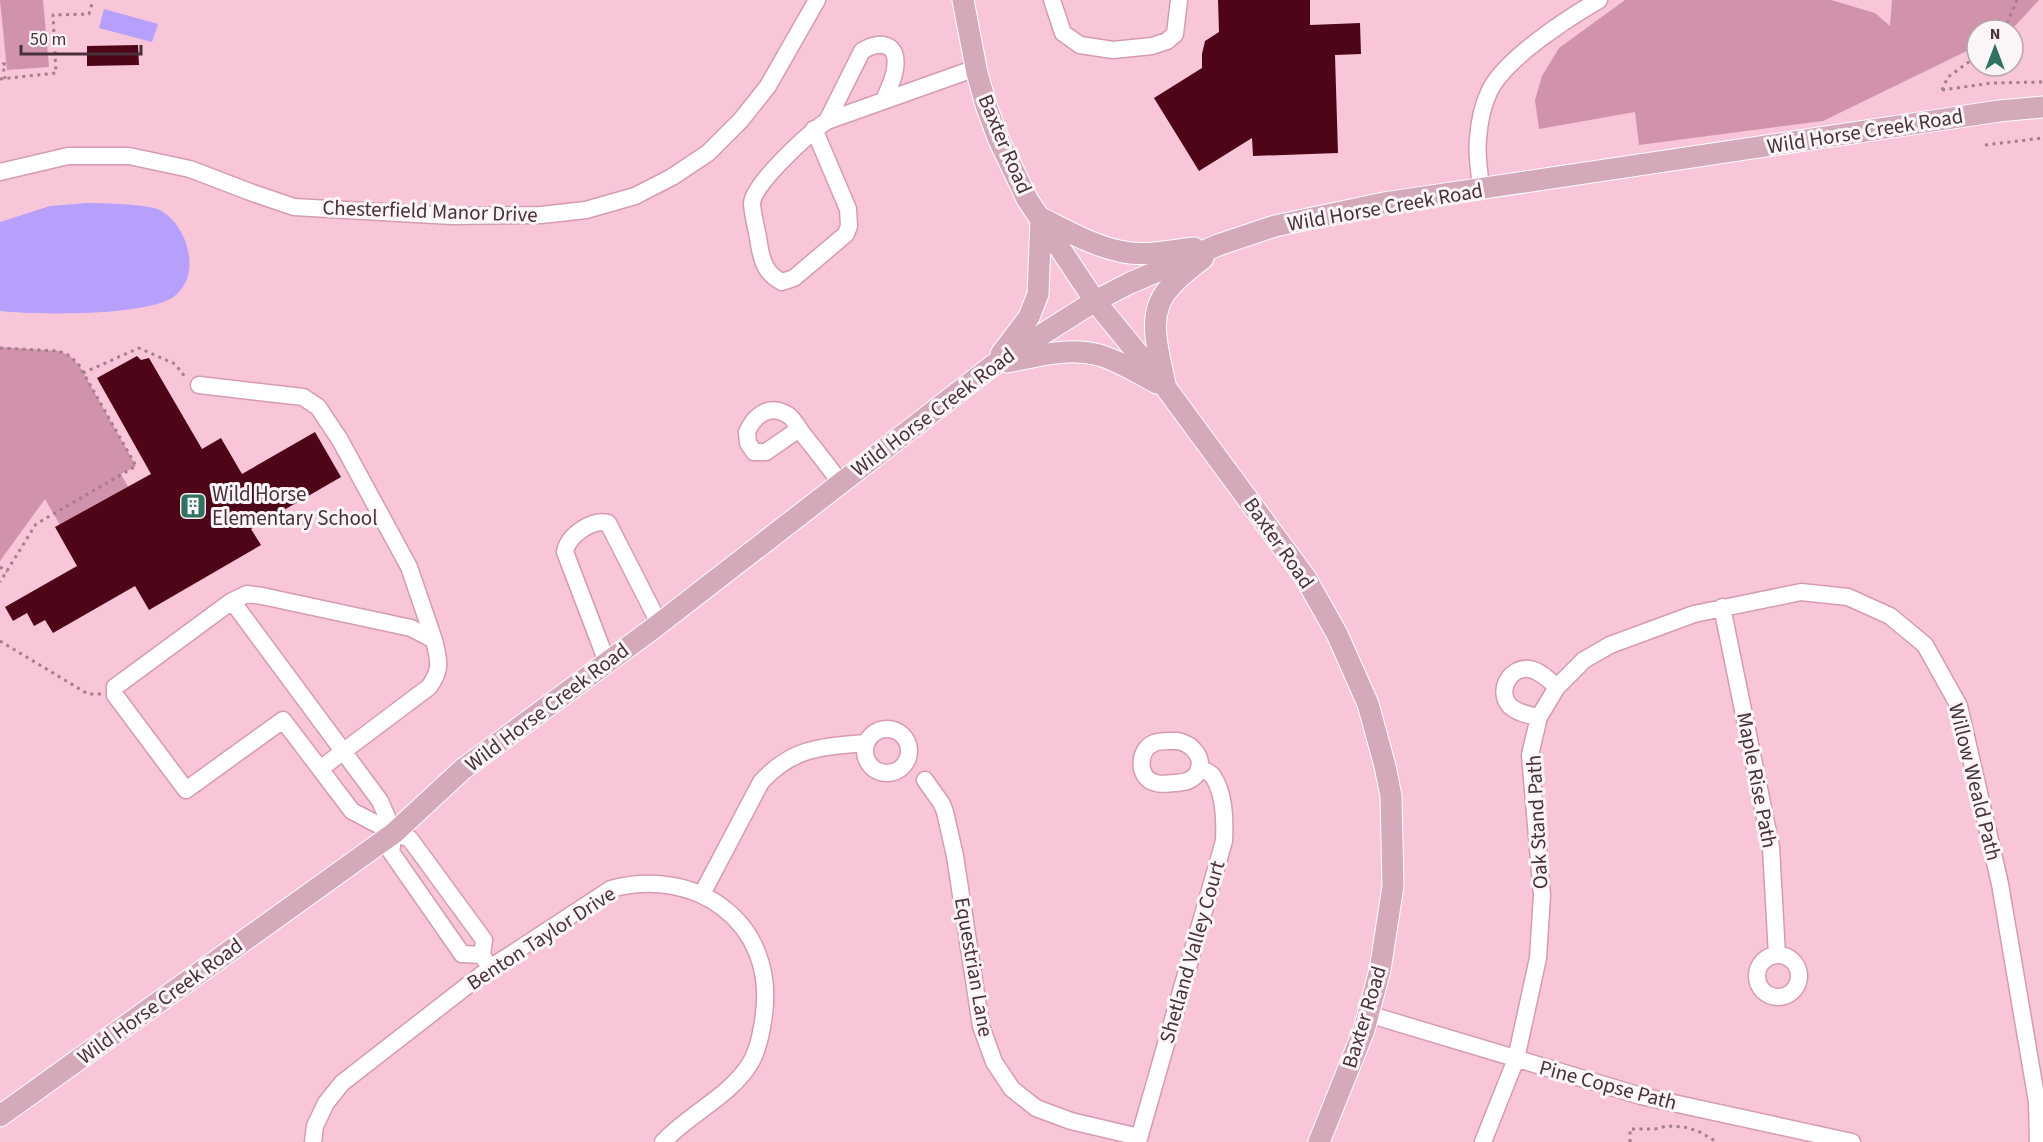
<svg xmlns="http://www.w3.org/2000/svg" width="2043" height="1142" font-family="'Source Sans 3',sans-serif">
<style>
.green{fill:#d093ab}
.water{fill:#b6a0fb}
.building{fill:#4f0518}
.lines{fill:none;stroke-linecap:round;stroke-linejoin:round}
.minor-casing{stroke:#d69bb2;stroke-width:19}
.major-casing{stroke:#fff;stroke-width:23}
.path{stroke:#a37e8b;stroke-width:3;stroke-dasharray:3 4.5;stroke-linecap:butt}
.minor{stroke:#fff;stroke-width:16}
.major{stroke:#d4aabb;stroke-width:21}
.labels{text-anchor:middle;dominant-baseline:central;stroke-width:6;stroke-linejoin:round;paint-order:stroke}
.street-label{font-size:21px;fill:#49313a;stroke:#fbf5f7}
.poi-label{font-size:21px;fill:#49313a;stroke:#fbf5f7;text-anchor:start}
</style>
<rect width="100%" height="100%" fill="#f8c6d8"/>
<path class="green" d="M0,0H43L49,67L7,70Z
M1625,0H1831L1875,13L1890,26L1892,0H2039L2014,27L2009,30H1977V46L1823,121L1639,145L1635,112L1539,129L1535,100L1542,76L1559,48Z
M0,347L59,351L70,356L79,365L136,466L121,474L128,487L60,525L45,499L0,561Z"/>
<path class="water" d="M104,9L158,24L152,42L99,28Z
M87,203C103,203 148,204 160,210C189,226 203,278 172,298C143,316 35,315 0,311V222L50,206Z"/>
<path class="building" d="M1218,0H1310V25L1360,23L1361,54L1335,55L1338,153L1253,156L1252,138L1199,171L1154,98L1202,68V54L1205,41L1219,32Z
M138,45L139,65L87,66V46Z
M137,356L141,360L149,358L202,449L221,438L242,474L315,432L341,477L251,529L261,545L149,610L135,586L53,633L45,620L34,626L27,613L13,621L5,607L77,566L55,527L151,474L97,378Z"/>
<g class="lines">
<defs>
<path id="minor" d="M1052,0L1063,33L1080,45L1113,50L1152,46L1167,41L1175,34L1179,0
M827,121L862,51C881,40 899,43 895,69C894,79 888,90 884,100
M814,129L848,209L849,226L846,234L794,278L782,282C766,274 762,262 759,244C758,233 752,214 752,203C754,183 810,132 827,121L976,68
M0,172L68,156H129L190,169L250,192L294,207L452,216L541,215L586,210L635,196L672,177L708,153L741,120L768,86L817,0
M1481,190C1480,173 1476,155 1478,139C1479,124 1483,104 1490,90C1506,58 1568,18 1599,0
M199,385L303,397L318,407L340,440L409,567L434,640
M799,429L766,452H754L748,443L747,432C754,416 769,403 788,415C793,418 798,427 802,433C815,449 828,466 840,482
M232,601L247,594L262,596L411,628L434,640C439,661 442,669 429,687L320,769
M1722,607L1771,847L1777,955
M607,662L565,552C568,535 592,519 608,523L659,623
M1539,717C1529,715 1516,713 1509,705C1497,690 1510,667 1529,669C1539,670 1549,680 1557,687
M865 751a22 22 0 1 1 44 0a22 22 0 1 1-44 0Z
M1178,741C1193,744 1207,760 1196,775C1190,782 1183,782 1175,783C1169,783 1161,785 1156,783C1137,779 1137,750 1154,743C1161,740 1170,741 1178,741Z
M925,780L942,804L945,812L955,856L981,1026L994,1062L1012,1089L1036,1108L1071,1121L1139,1137
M394,833L380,801L232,601L115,687V695L186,790L283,720L352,811L394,833L410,839L484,940L482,955L490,968
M394,833L391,852L462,954L482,955
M702,894L761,782C793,747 821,747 866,743
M1757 976a21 21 0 1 1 42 0a21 21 0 1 1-42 0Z
M1368,1014L1641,1096L1852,1142
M313,1142L315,1126L326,1103L342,1083L490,968L611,889C696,866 776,922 764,1014C762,1030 759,1048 751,1062C732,1095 689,1114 663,1142
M1138,1142L1224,841C1225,821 1225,793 1212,775C1209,772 1203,770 1199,767
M1483,1142L1516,1059L1538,958L1542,895L1530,755L1539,717L1557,687L1584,660L1610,645L1694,614L1801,592L1848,597L1890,616L1925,645L1959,706L2000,884L2037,1102L2038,1142"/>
<path id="major" d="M963,0L977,73L986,105L998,138L1027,199L1095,301L1166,388L1305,577L1337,634L1368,704L1385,766L1391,796L1393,886L1380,970L1364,1030L1319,1142
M1041,218C1066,230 1091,245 1119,251C1143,257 1169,251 1194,248
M1001,354L1029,317L1038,294L1041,218
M1007,362C1038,356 1067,347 1099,355C1118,360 1139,374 1157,383
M1165,384C1159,352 1144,313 1171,286C1180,276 1192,267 1203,258
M0,1116L394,833L463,769L655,627L992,366L1095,301L1130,283L1218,245L1275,226L1384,203L1999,111L2043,107"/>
</defs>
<use href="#minor" class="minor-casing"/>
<use href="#major" class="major-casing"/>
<path class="path" d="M2004,30L2017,0
M0,79L56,73L53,15L89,14L93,0
M5,79L3,64H6
M1942,90L1992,83L2043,82
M1942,90L1948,77L1977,56
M1985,145L2043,138
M0,348L59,351L70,356L79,365L136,466L36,524L0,582
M83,373L139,348L175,364L186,378
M0,567L7,572
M0,641L88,694H101
M1630,1142V1129H1655L1667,1126L1684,1127L1698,1131L1717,1142"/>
<use href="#minor" class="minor"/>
<use href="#major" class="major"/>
</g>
<defs>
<symbol id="building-square" viewBox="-11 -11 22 22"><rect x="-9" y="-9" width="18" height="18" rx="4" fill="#307161" stroke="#fbf5f7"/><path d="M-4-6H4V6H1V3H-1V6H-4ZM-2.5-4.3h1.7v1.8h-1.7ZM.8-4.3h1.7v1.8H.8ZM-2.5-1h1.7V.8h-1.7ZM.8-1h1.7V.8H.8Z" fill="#fff"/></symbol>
</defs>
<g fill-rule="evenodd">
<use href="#building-square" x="178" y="491" width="30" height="30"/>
</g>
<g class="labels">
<g class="street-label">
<text transform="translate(1865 131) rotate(-9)">Wild Horse Creek Road</text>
<text transform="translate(1005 144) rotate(67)">Baxter Road</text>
<text transform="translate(1385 207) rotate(-10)">Wild Horse Creek Road</text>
<text transform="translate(430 211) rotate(2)">Chesterfield Manor Drive</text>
<text transform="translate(933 412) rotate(-37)">Wild Horse Creek Road</text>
<text transform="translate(1279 543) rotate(55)">Baxter Road</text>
<text transform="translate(547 707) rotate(-37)">Wild Horse Creek Road</text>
<text transform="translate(1757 780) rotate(79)">Maple Rise Path</text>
<text transform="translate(1975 782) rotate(76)">Willow Weald Path</text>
<text transform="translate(1537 822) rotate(-93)">Oak Stand Path</text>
<text transform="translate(541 938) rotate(-33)">Benton Taylor Drive</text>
<text transform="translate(1192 952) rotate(-74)">Shetland Valley Court</text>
<text transform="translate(974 967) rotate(80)">Equestrian Lane</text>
<text transform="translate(160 1001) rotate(-36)">Wild Horse Creek Road</text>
<text transform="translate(1364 1017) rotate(-73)">Baxter Road</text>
<text transform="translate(1608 1085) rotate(15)">Pine Copse Path</text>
</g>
<g class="poi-label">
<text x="212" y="494">Wild Horse<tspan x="212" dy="24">Elementary School</tspan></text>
</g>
</g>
<g transform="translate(1995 48)"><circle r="28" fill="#fbf5f7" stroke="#b4a7ab" stroke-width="1.5"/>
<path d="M0-4.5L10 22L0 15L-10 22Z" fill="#307161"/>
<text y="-9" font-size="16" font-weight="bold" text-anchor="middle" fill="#49313a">N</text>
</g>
<path d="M21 45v9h120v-9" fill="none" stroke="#49313a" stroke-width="3"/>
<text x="30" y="45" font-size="18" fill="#49313a" stroke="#fbf5f7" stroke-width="4.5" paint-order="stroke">50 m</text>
</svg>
